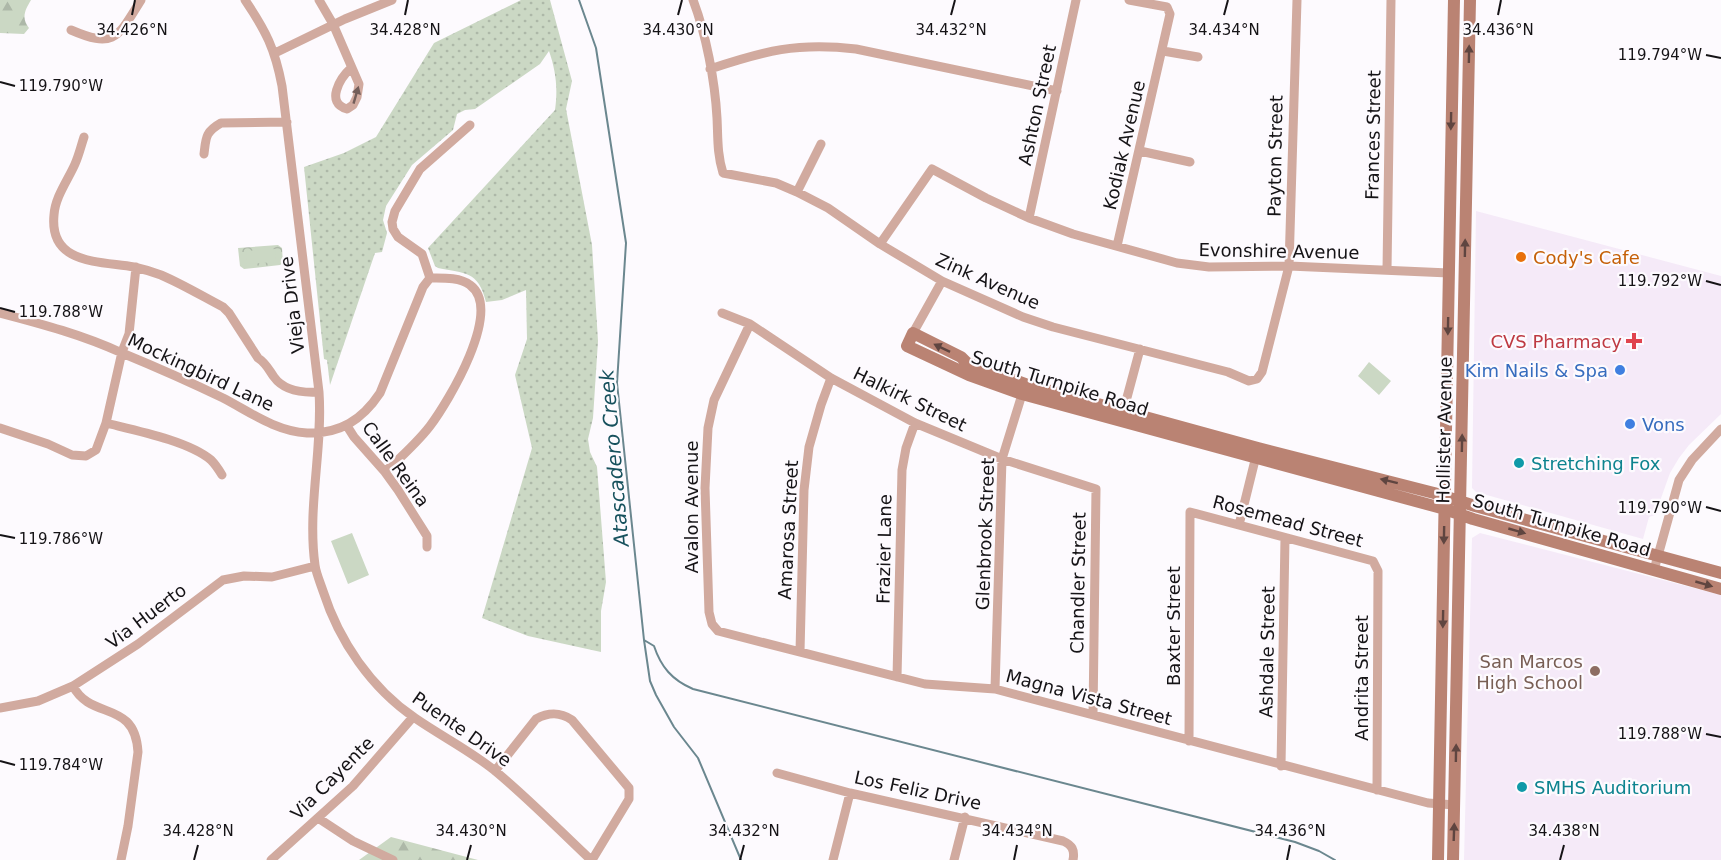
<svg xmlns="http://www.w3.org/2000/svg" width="1721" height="860" font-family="'DejaVu Sans',sans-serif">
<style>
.built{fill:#f5eaf8}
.grass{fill:url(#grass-dots)}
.forest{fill:url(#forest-firs)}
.park{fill:url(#park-crowns)}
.pitch{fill:#cbd8c4}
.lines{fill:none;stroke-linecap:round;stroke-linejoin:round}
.stream{stroke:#6b878f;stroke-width:2}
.street{stroke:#d1aa9f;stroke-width:9}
.secondary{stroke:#ba8373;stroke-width:12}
.oneway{fill:#5f4540}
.oneway2{fill:#735e5a}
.ticks{fill:none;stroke:#151316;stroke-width:2}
.food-dot{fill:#e8710a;stroke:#fdfafe;stroke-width:2}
.health-dot{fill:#e0444e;stroke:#fdfafe;stroke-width:2}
.shop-dot{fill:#3f7fe0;stroke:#fdfafe;stroke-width:2}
.culture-dot{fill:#0f9aa8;stroke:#fdfafe;stroke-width:2}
.education-dot{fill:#8d6e63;stroke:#fdfafe;stroke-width:2}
.labels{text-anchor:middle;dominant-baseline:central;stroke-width:4.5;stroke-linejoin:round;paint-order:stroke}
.street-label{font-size:18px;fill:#151316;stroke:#fdfafe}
.food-label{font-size:18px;fill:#c56008;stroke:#fdfafe;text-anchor:start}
.health-label{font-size:18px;fill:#be3a42;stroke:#fdfafe;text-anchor:end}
.shop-label{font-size:18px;fill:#366cbe;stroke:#fdfafe;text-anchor:end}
.culture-label{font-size:18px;fill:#0d838f;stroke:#fdfafe;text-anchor:start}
.education-label{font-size:18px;fill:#785e54;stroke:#fdfafe;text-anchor:end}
.water-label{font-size:20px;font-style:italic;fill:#17515d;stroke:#fdfafe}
.ticks-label{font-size:15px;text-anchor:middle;fill:#151316;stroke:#fdfafe;stroke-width:4.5;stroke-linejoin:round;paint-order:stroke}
</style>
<defs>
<pattern id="grass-dots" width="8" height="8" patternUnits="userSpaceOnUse" patternTransform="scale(1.5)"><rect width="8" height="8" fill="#cbd8c4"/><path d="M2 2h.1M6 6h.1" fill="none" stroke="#adb8a8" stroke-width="1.8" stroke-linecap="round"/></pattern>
<pattern id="forest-firs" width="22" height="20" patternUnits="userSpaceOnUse" patternTransform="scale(1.5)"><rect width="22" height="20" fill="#cbd8c4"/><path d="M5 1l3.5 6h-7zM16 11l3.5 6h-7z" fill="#adb8a8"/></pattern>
<pattern id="park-crowns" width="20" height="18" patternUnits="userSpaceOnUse" patternTransform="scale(1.5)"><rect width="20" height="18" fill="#cbd8c4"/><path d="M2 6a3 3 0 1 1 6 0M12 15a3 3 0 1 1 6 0" fill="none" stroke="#adb8a8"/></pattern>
</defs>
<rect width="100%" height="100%" fill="#fdfafe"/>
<path class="built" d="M1476,211L1721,276V414L1689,445L1679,458L1670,473L1655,515L1649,517L1643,539L1476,492L1472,488Z
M1480,533L1721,595V860H1464L1472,538Z"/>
<path class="grass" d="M521,0H550L572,81L566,109L592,245L598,341L593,418L588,439L590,452L597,467L606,582L601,611V652L528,636L482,618L532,448L515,375L527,339L526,290L502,300L486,302C478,270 465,274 438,268L435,266L428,248L555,110C558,89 556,71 549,51L540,64L475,109L465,110L457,114L453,130L412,165L386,206L383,220L387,233L382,252L375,253L330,385L327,360L324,359L304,167L344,153L376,137L434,43Z"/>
<path class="forest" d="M0,0H31C25,10 21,18 29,28L24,34L0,33Z
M391,837L478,860H359Z"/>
<path class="park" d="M278,245L282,248L283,263L280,265L244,269L240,266L238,248Z"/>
<path class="pitch" d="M275,249L276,262L247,264L246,251Z
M1369,362L1391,381L1379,395L1358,376Z
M352,533L369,575L348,584L331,541Z"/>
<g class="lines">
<path class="stream" d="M579,0L596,48L626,243L617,383L644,640L650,681L656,695L674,727L698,758L741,860
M644,640L654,646C661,667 672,680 693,689L1295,842L1319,851L1335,860"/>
<path class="street" d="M245,0C266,31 275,49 282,86L319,392C323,449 307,507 315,565C316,573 320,582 323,591C339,641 371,688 415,718C441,736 469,750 494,770C528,798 559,830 591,860
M319,0L333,24L359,84L357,97L353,105L347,109C325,103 340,78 351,68
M693,0C706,34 715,81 717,118C718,137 717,154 723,173L776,183L797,192L828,208L880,244L942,281L1023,317L1053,327L1228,372L1249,381L1257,379L1262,372L1289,266L1297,0
M71,30C115,49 118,37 141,0
M1163,51L1198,57
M275,53L345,19L392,0
M710,69C764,51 797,42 856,49L1057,91
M84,137C81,146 79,155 75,164C68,180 55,197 54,215C49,265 100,261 134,267C143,269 153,272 161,275C182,284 202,296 223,307L229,313L258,358C266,363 269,370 274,377C284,391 303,393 319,392
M1140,151L1190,162
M204,154C206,138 205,132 221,123L287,122
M797,192L821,144
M1029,218L1076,0
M880,244L932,169L986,198L1029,218L1073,234L1177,263L1209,267L1289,266L1449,273
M1117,246L1170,14L1167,7L1129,0
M1387,270L1391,0
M430,278L422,254L398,237L393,229L392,222L395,211L420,169L470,125
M0,313C42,324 83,335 122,353C156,367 190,382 223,398C250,412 275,431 307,433C340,434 362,420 380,393L423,287L430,278
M722,313L750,324L831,378L915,423L1002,459L1096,489L1093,714
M750,324L714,400L708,428L705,488L709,612L712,624L718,631L925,684L995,689L1428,803L1455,805
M913,333L942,281
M1122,416L1140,349
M106,423C134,430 189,441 211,460C215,464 219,470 222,475
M347,426L354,437L385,472L398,490L427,536V547
M0,428L48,444L72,455L86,456L96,450L106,423L122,352L129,334L136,267
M385,472C401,457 417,443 430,426C448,402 504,310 470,285C460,277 442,278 430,278
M1239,525L1257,452
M1654,570L1679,480L1692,460L1721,429
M800,652L804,490L809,447L821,405L831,378
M897,677L902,470L906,448L915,423
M73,686C91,721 135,699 138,752L128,826L121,860
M995,689L1002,459L1024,388
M0,708L38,701L73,686L138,644L223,580L244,576L272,577L315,566
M1189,741L1190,512L1373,561L1378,571L1377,790
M1281,766L1285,538
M495,771L536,719C549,712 560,712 572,720L629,788V799L592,860
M777,773L850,793L1063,841C1072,845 1075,850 1073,860
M318,818L353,841L393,860
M271,860L353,786L413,717
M833,860L850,793
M954,860L965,817"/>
<path class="secondary" d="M1721,573L1475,506L1434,493L1258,448L1025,384L967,363L961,357L913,333L907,346L969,375L1022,394L1445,509L1473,519L1721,589
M1438,860L1454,0
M1453,860L1470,0"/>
</g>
<defs><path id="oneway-solid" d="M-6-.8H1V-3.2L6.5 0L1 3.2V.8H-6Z" transform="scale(1.5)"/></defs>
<g class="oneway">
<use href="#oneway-solid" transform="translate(1469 54) rotate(-89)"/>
<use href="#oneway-solid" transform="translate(1451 121) rotate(91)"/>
<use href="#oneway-solid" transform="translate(1465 248) rotate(-89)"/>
<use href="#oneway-solid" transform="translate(1448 326) rotate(91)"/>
<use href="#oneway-solid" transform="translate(942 348) rotate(-154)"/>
<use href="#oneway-solid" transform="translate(1462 443) rotate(-89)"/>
<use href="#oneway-solid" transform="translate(1389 481) rotate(-166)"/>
<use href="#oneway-solid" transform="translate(1517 531) rotate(16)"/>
<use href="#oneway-solid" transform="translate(1444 535) rotate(91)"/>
<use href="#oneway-solid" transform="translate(1704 584) rotate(16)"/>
<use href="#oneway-solid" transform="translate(1443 619) rotate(91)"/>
<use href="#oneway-solid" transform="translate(1456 753) rotate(-89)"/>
<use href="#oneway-solid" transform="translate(1454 832) rotate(-88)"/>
</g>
<use class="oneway2" href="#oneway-solid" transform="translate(356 95) rotate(-74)"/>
<path class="ticks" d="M132,15L135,0M405,15L408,0M678,15L682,0M951,15L955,0M1224,15L1228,0M1498,15L1501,0M1706,55L1721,58M0,82L15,86M1706,281L1721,285M0,308L15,312M1706,507L1721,511M0,535L15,538M1706,734L1721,737M0,761L15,765M194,860L198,845M467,860L471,845M740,860L744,845M1014,860L1017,845M1287,860L1290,845M1560,860L1564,845"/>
<circle class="food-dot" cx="1521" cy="257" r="6"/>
<path class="health-dot" d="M1631 332h6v6h6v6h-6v6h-6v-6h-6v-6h6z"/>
<g class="shop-dot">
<circle cx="1620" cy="370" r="6"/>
<circle cx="1630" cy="424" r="6"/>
</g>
<g class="culture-dot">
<circle cx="1519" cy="463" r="6"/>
<circle cx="1522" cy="787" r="6"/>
</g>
<circle class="education-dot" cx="1595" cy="671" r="6"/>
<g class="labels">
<g class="street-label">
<text transform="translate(1037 105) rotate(-78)">Ashton Street</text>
<text transform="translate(1373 135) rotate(-89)">Frances Street</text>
<text transform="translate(1124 145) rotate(-77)">Kodiak Avenue</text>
<text transform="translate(1275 156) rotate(-89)">Payton Street</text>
<text transform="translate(1279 251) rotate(1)">Evonshire Avenue</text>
<text transform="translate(988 281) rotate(24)">Zink Avenue</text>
<text transform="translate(292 305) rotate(-97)">Vieja Drive</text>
<text transform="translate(201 372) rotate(25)">Mockingbird Lane</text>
<text transform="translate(1060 383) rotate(17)">South Turnpike Road</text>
<text transform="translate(910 399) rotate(26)">Halkirk Street</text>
<text transform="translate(1444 430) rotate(-89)">Hollister Avenue</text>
<text transform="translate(396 464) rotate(54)">Calle Reina</text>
<text transform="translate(691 507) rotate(-90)">Avalon Avenue</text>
<text transform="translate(1288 521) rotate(15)">Rosemead Street</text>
<text transform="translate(1562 525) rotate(16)">South Turnpike Road</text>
<text transform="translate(788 530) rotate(-87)">Amarosa Street</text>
<text transform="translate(985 534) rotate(-88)">Glenbrook Street</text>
<text transform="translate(884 549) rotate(-89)">Frazier Lane</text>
<text transform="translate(1078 583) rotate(-89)">Chandler Street</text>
<text transform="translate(146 616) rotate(-37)">Via Huerto</text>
<text transform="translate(1173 626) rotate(-90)">Baxter Street</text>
<text transform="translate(1267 652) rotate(-89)">Ashdale Street</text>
<text transform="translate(1361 678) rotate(-90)">Andrita Street</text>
<text transform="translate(1089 697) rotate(15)">Magna Vista Street</text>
<text transform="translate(462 729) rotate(35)">Puente Drive</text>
<text transform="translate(332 778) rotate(-45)">Via Cayente</text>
<text transform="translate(918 790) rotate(12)">Los Feliz Drive</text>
</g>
<g class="food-label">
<text x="1533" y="257">Cody's Cafe</text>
</g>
<g class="health-label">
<text x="1622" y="341">CVS Pharmacy</text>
</g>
<g class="shop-label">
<text x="1608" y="370">Kim Nails &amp; Spa</text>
<text x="1642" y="424" text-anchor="start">Vons</text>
</g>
<g class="culture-label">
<text x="1531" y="463">Stretching Fox</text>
<text x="1534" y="787">SMHS Auditorium</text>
</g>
<g class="education-label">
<text x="1583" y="661">San Marcos<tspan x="1583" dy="21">High School</tspan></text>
</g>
<g class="water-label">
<text transform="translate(614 458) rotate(-95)">Atascadero Creek</text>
</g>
</g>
<g class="ticks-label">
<text x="132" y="35">34.426°N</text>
<text x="405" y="35">34.428°N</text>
<text x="678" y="35">34.430°N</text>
<text x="951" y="35">34.432°N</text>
<text x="1224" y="35">34.434°N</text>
<text x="1498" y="35">34.436°N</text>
<text x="1660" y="60">119.794°W</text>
<text x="61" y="91">119.790°W</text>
<text x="1660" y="286">119.792°W</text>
<text x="61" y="317">119.788°W</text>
<text x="1660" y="513">119.790°W</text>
<text x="61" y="544">119.786°W</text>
<text x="1660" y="739">119.788°W</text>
<text x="61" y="770">119.784°W</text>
<text x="198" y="836">34.428°N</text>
<text x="471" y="836">34.430°N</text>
<text x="744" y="836">34.432°N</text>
<text x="1017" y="836">34.434°N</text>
<text x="1290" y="836">34.436°N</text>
<text x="1564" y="836">34.438°N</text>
</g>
</svg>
